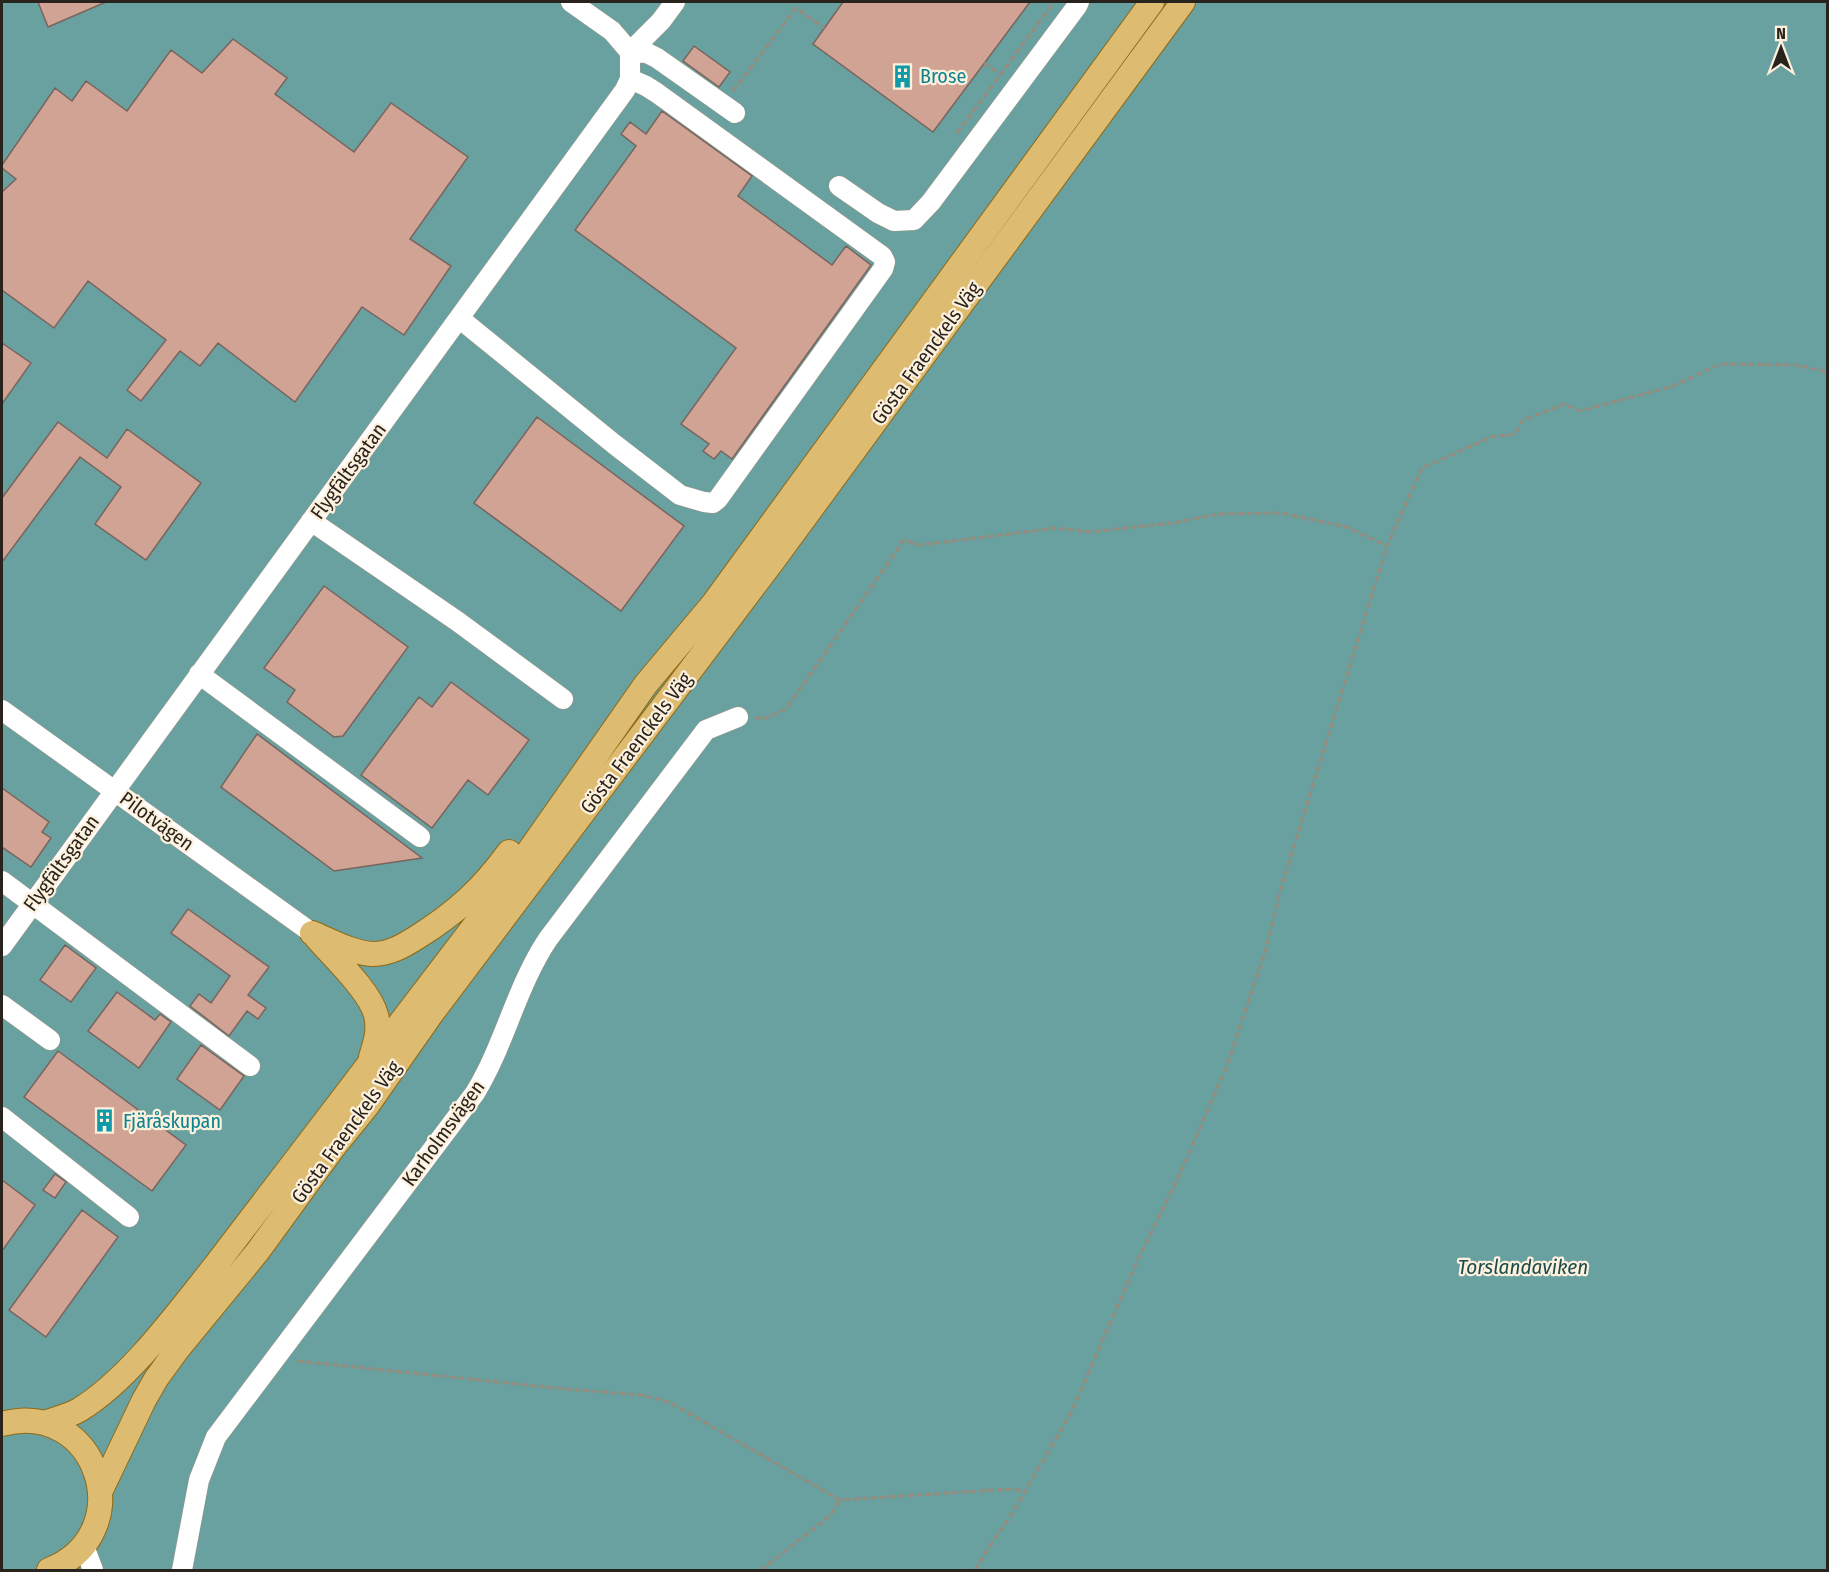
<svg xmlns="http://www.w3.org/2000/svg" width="1829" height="1572" font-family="'Fira Sans Condensed',sans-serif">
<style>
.water{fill:#69a0a0}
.building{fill:#d0a394;stroke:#79645d;stroke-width:1.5}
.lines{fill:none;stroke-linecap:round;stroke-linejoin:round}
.minor-casing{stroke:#a39785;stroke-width:21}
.major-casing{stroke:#8f6a16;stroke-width:26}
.path{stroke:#958c7e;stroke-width:3;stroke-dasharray:6 3;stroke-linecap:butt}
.minor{stroke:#fff;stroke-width:20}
.major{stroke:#ddbc71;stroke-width:24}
.labels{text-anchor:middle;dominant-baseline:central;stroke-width:4.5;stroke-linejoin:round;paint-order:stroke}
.culture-label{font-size:20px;fill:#0d838f;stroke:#fdf0dd;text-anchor:start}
.street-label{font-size:20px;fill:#28231c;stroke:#fdf0dd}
.water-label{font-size:21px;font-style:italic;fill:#1a4c4c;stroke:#fdf0dd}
</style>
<rect width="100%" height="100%" fill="#f0e3d0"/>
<path class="water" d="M2,2H1827V1570H2Z"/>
<path class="building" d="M38,2H106L48,27Z
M843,2H1030L933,132L813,44Z
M233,39L287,78L275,94L354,152L391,103L468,157L410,239L451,266L404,335L362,307L295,402L218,343L200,366L180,351L141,401L127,390L166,340L88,281L54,328L2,290V192L16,179L2,168V165L55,88L72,101L86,81L127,111L171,50L202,73Z
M694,46L730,72L719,87L683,61Z
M662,111L752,176L738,196L832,265L846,246L871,265L732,459L721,451L714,459L703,451L709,444L681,424L736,348L575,230L636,146L621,134L630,122L646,134Z
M2,343L31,363L2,404Z
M537,417L684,526L621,611L474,503Z
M58,422L107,458L127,429L201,483L146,560L95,524L121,487L80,457L2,562V498Z
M324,586L408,647L343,736L334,737L287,702L295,690L264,668Z
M451,682L529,740L488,795L468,780L432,828L361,775L419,697L432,707Z
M257,734L422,858L334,871L221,787Z
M2,788L49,822L42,832L51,838L31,867L2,847Z
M188,909L269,967L248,995L266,1008L258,1019L247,1011L229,1036L190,1006L199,994L211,1003L230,976L171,933Z
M65,945L96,968L71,1002L40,980Z
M117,992L155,1020L160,1014L171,1022L139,1068L88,1031Z
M201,1045L244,1076L220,1110L177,1079Z
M58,1051L186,1145L152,1191L24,1097Z
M55,1174L66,1182L55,1198L43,1190Z
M2,1180L35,1205L2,1251Z
M82,1210L118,1237L46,1337L9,1310Z"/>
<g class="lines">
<defs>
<path id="minor" d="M630,52L647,53L657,58L735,113
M630,52L661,21L675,2
M839,186L878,213L894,221L914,220L931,202L1077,6L1079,2
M459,318L614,444L680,495L704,502L713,503L718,499L883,269L885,262L882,256L657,93L646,86L630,79
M311,521L457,621L563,699
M199,674L420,837
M2,710L312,933
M2,881L250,1066
M2,946L625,90L630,79V52L612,31L571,2
M2,1005L50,1040
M2,1117L129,1217
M84,1546L93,1570
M182,1570L199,1480L216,1437L475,1093C505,1044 516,987 548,939L706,730L738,717"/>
<path id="major" d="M312,933C331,941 352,953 373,954C390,954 405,945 419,936C457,912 482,889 509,852
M316,937C333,957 370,991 376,1015C380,1030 375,1044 371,1057
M44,1423C55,1419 69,1416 79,1410C129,1380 179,1311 215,1266L501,891L646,684L713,604L1152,2
M2,1424C97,1398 142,1533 49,1570
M101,1490L144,1400L156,1379L177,1350L258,1251L333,1148L367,1106L432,1013L775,558L1183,2"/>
</defs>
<use href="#minor" class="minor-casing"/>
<use href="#major" class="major-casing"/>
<path class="path" d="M984,63L1000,74
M733,91L796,8L824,28
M957,133L1054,2
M755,718H766L786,709L904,540L920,545L1057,528L1089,532L1173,523L1218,514L1281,513L1347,527L1387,546
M297,1361L565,1389L642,1395L669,1402L840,1500L1011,1489L1025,1491
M761,1570L830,1516L840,1500
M975,1570L988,1549L1011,1515L1071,1413L1134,1268L1178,1178L1227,1066L1266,949L1281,888L1387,546L1422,468L1491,437L1515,434L1523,420L1565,404L1580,411L1673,386L1720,364L1796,365L1828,372"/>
<use href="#minor" class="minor"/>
<use href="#major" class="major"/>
</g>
<defs>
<symbol id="building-bare" viewBox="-9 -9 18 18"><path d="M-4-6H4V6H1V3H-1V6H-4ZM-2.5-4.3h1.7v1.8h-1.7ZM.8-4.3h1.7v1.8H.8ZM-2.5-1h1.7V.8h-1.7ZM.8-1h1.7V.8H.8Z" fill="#0f9aa8" stroke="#fdf0dd" stroke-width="2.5" paint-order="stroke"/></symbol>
</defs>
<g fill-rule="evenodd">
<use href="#building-bare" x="886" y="60" width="33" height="33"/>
<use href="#building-bare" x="88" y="1104" width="33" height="33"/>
</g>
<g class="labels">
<g class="culture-label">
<text x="920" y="76">Brose</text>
<text x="123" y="1121">Fjäråskupan</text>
</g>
<g class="street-label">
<text transform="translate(926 353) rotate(-54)">Gösta Fraenckels Väg</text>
<text transform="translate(348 471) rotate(-54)">Flygfältsgatan</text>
<text transform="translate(636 743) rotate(-53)">Gösta Fraenckels Väg</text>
<text transform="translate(157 821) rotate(36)">Pilotvägen</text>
<text transform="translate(61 863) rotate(-54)">Flygfältsgatan</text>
<text transform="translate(346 1132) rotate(-54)">Gösta Fraenckels Väg</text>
<text transform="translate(443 1133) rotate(-54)">Karholmsvägen</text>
</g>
<g class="water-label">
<text x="1523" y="1267">Torslandaviken</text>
</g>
</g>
<rect width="1829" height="1572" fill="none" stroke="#28231c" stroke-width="6"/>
<g transform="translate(1781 48)" stroke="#fdf0dd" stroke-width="4.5" paint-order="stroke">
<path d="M0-4.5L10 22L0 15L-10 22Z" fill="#28231c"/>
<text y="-9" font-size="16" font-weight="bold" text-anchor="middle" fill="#28231c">N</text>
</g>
</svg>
